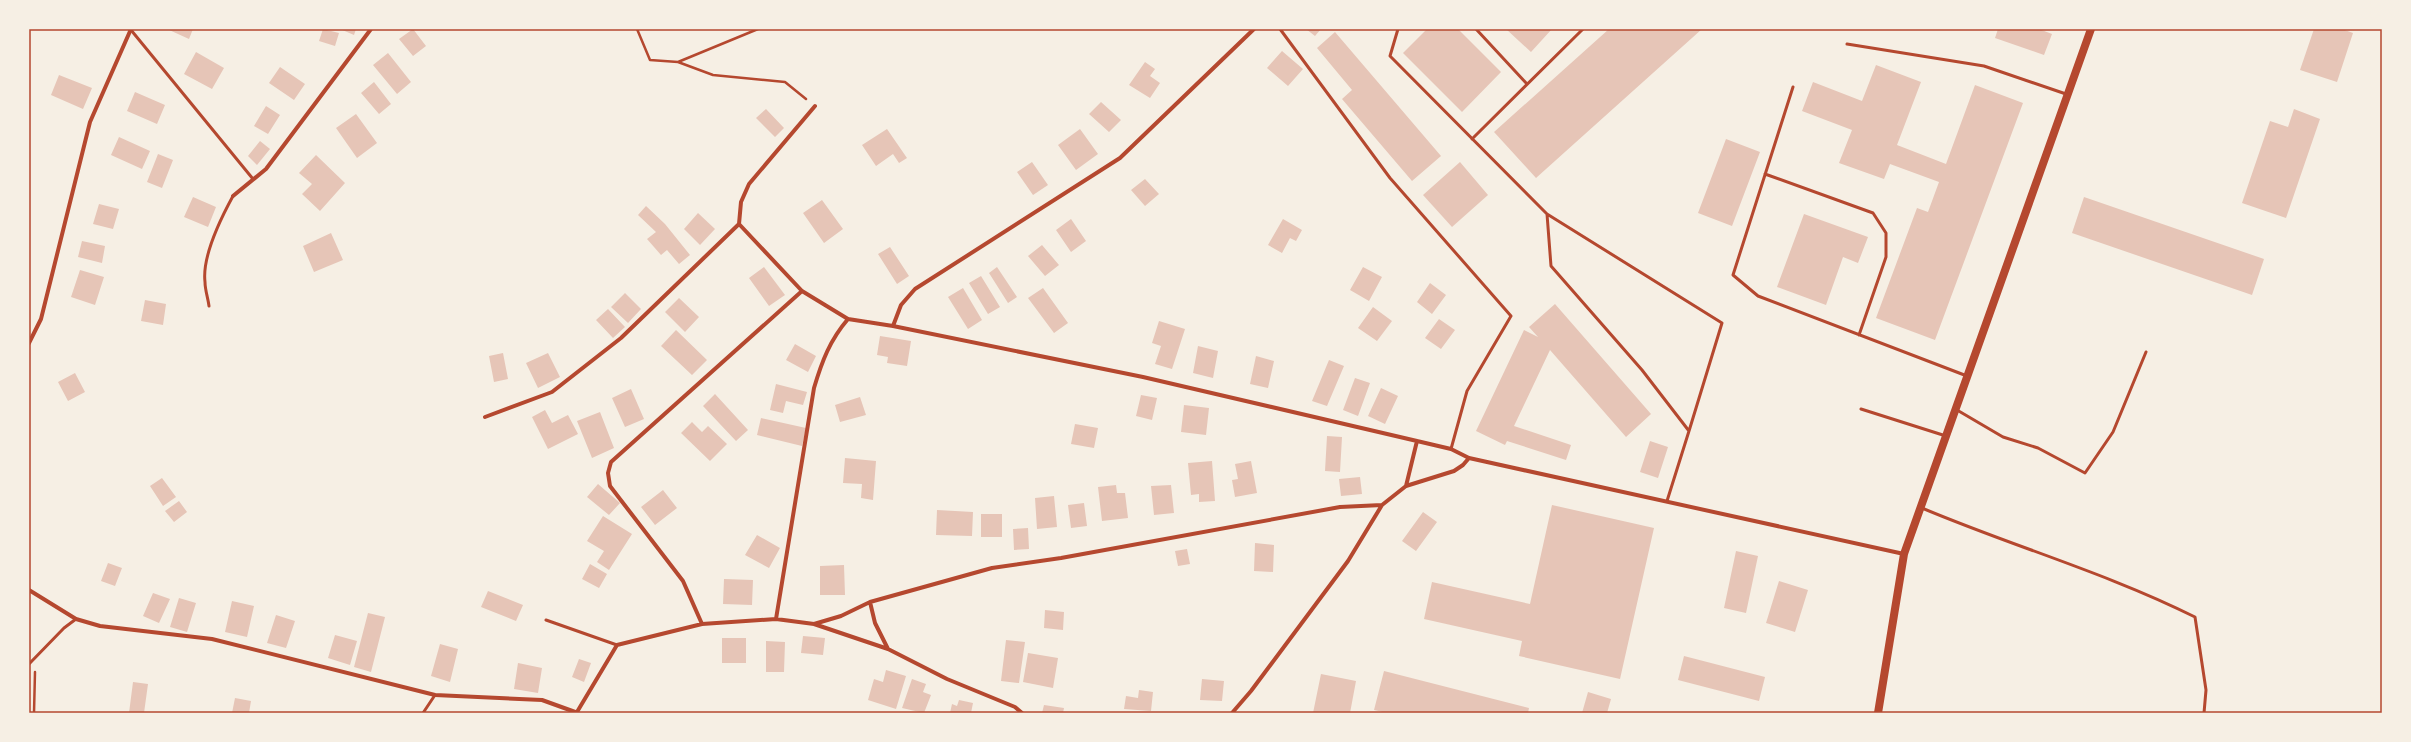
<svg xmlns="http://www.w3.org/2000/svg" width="2411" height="742" font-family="Manrope,sans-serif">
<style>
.building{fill:#e6c5b7}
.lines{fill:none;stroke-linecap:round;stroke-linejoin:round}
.path{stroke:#b5482f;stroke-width:2.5}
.service{stroke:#b5482f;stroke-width:3}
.minor{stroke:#b5482f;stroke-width:4}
.secondary{stroke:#b5482f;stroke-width:8}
.neatline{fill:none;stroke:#b5482f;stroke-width:1.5}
</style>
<rect width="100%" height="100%" fill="#f6efe4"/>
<path class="building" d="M167,29H193L189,39Z
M323,29L339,33L335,46L319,41Z
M340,29H356L354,35Z
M413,29L426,46L413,56L399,39Z
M1306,29H1321L1315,36Z
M1427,29H1458L1501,72L1462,112L1403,53Z
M1506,29H1552L1531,52Z
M1609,29H1702L1536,178L1494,132Z
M1998,29H2039L2052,34L2044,55L1995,38Z
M2314,29H2342L2353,33L2337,82L2300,70Z
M1335,32L1441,156L1412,181L1342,99L1352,90L1317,48Z
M1282,51L1303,69L1288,86L1267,68Z
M196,52L224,68L212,89L184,74Z
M388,53L411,82L397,94L373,65Z
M1145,62L1155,69L1150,76L1160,83L1150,98L1129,85Z
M1876,65L1921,82L1897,145L1946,164L1975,85L2023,103L1935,340L1876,318L1917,208L1928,212L1939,182L1890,164L1884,179L1839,163L1852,130L1802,111L1813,82L1862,101Z
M280,67L305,84L294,100L269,83Z
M59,75L92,88L83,109L51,95Z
M374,82L391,104L379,114L361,93Z
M135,92L165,105L157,124L127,111Z
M1101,102L1121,120L1109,132L1089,114Z
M266,106L280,115L268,134L254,126Z
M766,109L784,128L775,137L756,118Z
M2294,109L2320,119L2286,218L2242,203L2270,121L2288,127Z
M356,114L377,143L357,158L336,128Z
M887,129L907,158L899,163L893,154L876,166L862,145Z
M1080,129L1098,154L1076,170L1058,145Z
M119,137L150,151L142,169L111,155Z
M1726,139L1760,152L1732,226L1698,213Z
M260,141L270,149L257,165L248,156Z
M158,154L173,160L162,188L147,182Z
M316,155L345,183L320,211L302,194L312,184L299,173Z
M1032,162L1048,185L1033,195L1017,172Z
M1460,162L1488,195L1452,227L1423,195Z
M1145,179L1159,194L1145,206L1131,190Z
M193,197L216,207L208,227L184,217Z
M2084,197L2264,259L2252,295L2072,233Z
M822,200L843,229L824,243L803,213Z
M99,204L119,209L113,229L93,224Z
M646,206L665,224L690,255L679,264L667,250L661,255L647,239L656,232L638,215Z
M698,213L715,229L700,245L684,229Z
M1804,214L1868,237L1858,263L1843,257L1826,305L1777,287Z
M1071,219L1086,241L1071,252L1056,230Z
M1283,219L1302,230L1296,241L1290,238L1282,253L1268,245Z
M331,233L343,260L314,272L303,246Z
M82,241L105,246L102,263L78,257Z
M1042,245L1059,265L1045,276L1028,256Z
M890,247L909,276L897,284L878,254Z
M764,267L785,295L769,306L749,278Z
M997,267L1017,297L1008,303L989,273Z
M1363,267L1382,277L1369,301L1350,290Z
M80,270L104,277L95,305L71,297Z
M981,276L1000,307L988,314L969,283Z
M1430,283L1446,295L1432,314L1417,302Z
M963,288L982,320L968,329L948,297Z
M1043,288L1068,323L1054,333L1028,298Z
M625,293L641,309L628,323L611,307Z
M679,298L699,317L685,332L665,312Z
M145,300L166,304L163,325L141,321Z
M1555,304L1651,414L1626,437L1550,350L1514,426L1571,445L1566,460L1507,441L1505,445L1476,431L1524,330L1538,337L1529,327Z
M1373,307L1392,321L1377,341L1358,328Z
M608,309L625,327L613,338L596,320Z
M1439,319L1455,330L1441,349L1425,338Z
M1159,321L1185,329L1172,369L1155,364L1161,346L1152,343Z
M676,330L707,360L692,375L661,346Z
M880,336L911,341L907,366L887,363L888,357L877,355Z
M795,344L816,356L808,372L786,360Z
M1198,346L1218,351L1213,378L1193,373Z
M503,353L508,379L494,382L489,356Z
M548,353L560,377L538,388L526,363Z
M1256,356L1274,361L1268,388L1250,384Z
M1329,360L1344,366L1327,406L1312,401Z
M75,373L85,392L68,401L58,382Z
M1355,378L1370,383L1358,416L1343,410Z
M776,384L807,392L803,405L786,401L783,413L770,410Z
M1381,388L1398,396L1385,424L1368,416Z
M631,389L644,419L625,427L612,398Z
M715,394L748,430L736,441L703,406Z
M1141,395L1157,398L1152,420L1136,416Z
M860,397L866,415L840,422L835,405Z
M1184,405L1209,408L1206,435L1181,432Z
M545,410L552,423L568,415L578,434L548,449L532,417Z
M600,412L614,448L592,458L577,421Z
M761,418L806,428L802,446L757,435Z
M692,422L702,432L708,426L727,444L710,461L681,433Z
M1075,424L1098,428L1094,448L1071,444Z
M1327,436L1342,437L1340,472L1325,471Z
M1650,441L1668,447L1658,478L1640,472Z
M845,458L876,461L873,500L861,498L862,484L843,483Z
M1212,461L1215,501L1199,502V494L1191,495L1188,463Z
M1251,461L1257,493L1235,497L1232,480L1238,479L1235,464Z
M1360,477L1362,494L1341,496L1339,479Z
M162,478L176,497L163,506L150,486Z
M598,484L620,503L609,515L587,497Z
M1116,485L1117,493H1125L1128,518L1102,521L1098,487Z
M1171,485L1174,513L1154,515L1151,486Z
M663,490L677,508L655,525L641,507Z
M1054,496L1057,527L1037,529L1035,498Z
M179,501L187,512L174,522L165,511Z
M1084,503L1087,526L1071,528L1068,505Z
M1552,505L1654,528L1620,679L1519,656L1522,641L1424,619L1432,582L1530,604Z
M937,510L973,512L972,536L936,535Z
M1423,512L1437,522L1416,551L1402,541Z
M981,514H1002V537H981Z
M603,516L632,534L609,570L597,562L604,551L587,541Z
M1028,528L1029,549L1014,550L1013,529Z
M757,535L780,548L769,568L745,555Z
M1255,543L1274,545L1273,572L1254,571Z
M1187,549L1190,564L1178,566L1175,551Z
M1736,551L1758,556L1746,613L1724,608Z
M108,563L122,568L115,586L101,581Z
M590,564L607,574L599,588L582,579Z
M844,565L845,595H820V566Z
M724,579L753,580L752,605L723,604Z
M1779,581L1808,590L1795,632L1766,623Z
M488,591L523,605L516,621L481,607Z
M153,593L170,599L159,623L143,616Z
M179,598L196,603L187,632L170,627Z
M232,601L254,606L247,637L225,632Z
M1045,610L1064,612L1063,630L1044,628Z
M368,613L385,617L371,672L354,667Z
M276,615L295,621L286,648L267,643Z
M335,635L357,641L350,665L328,658Z
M803,636L825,638L823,655L801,653Z
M722,638H746V663H722Z
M1006,640L1025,642L1019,683L1001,681Z
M766,641L785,642L784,672H766Z
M440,644L458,649L450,682L431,676Z
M1028,653L1058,658L1053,688L1023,682Z
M1684,656L1765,677L1759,701L1678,680Z
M579,659L591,663L584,682L572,677Z
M518,663L542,668L538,693L514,689Z
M886,670L906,676L896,709L868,700L874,679L883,682Z
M1384,671L1529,708L1528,713H1387L1374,710Z
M1321,674L1356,681L1350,713H1313Z
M912,679L926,684L923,692L931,695L924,713L902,708Z
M1202,679L1224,681L1222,701L1200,700Z
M133,682L148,684L144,713H129Z
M1139,690L1153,692L1151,711L1124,709L1126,696L1138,698Z
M1588,692L1611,699L1607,713H1582Z
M235,698L251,701L249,713H232Z
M959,700L973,703L971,713H950L952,704L957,706Z
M1044,705L1064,708L1063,713H1042Z"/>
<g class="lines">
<path class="path" d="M637,29L650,60L678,62L758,29
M678,62L713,75L785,82L806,99
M34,713L35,672"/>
<path class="service" d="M1280,29L1390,178L1511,316L1467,391L1451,449
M1398,29L1390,56L1547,214L1551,266L1642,370L1689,431L1667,501
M1476,29L1527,84
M131,30L253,179
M1847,44L1984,66L2066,94
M1793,87L1733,275L1758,296L1967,376
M1472,139L1583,29
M1765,174L1873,213L1886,233V257L1859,335
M1547,214L1722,323L1689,431
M209,306C208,298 205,290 205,282C202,257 221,218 233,196
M1861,409L1946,436
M1957,410L2003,437L2038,448L2085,473L2113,432L2146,352
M1922,508C2012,546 2107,573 2195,617L2206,690L2204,713
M546,620L617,645
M29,664L64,628L76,619
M423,713L435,695"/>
<path class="minor" d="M233,196L266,169L371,29
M739,224L802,291L848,319L893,326L1143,377L1417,441L1451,449L1469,458L1904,554
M739,224L741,202L749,184L815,106
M893,326L901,305L915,289L1120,158L1254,29
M29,343L41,319L90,122L131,29
M485,417L552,392L621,338L739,224
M1406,486L1417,441
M29,590L76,619L100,626L212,639L435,695L542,700L578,713
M870,602L875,623L888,649
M776,619L814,388C822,361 830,340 848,319
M702,624L683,581L610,486L608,473L611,462L802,291
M814,624L888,649L947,679L1015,707L1022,713
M577,712L617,645L702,624L776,619L814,624L841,616L870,602L992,568L1061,558L1340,507L1382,505
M1232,713L1251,691L1348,561L1382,505L1406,486L1454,471L1463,465L1469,458"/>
<path class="secondary" d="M1878,713L1904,554L2091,29"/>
</g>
<rect width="2411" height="742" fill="none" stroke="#f6efe4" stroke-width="60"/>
<rect x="30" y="30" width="2351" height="682" class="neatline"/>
</svg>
